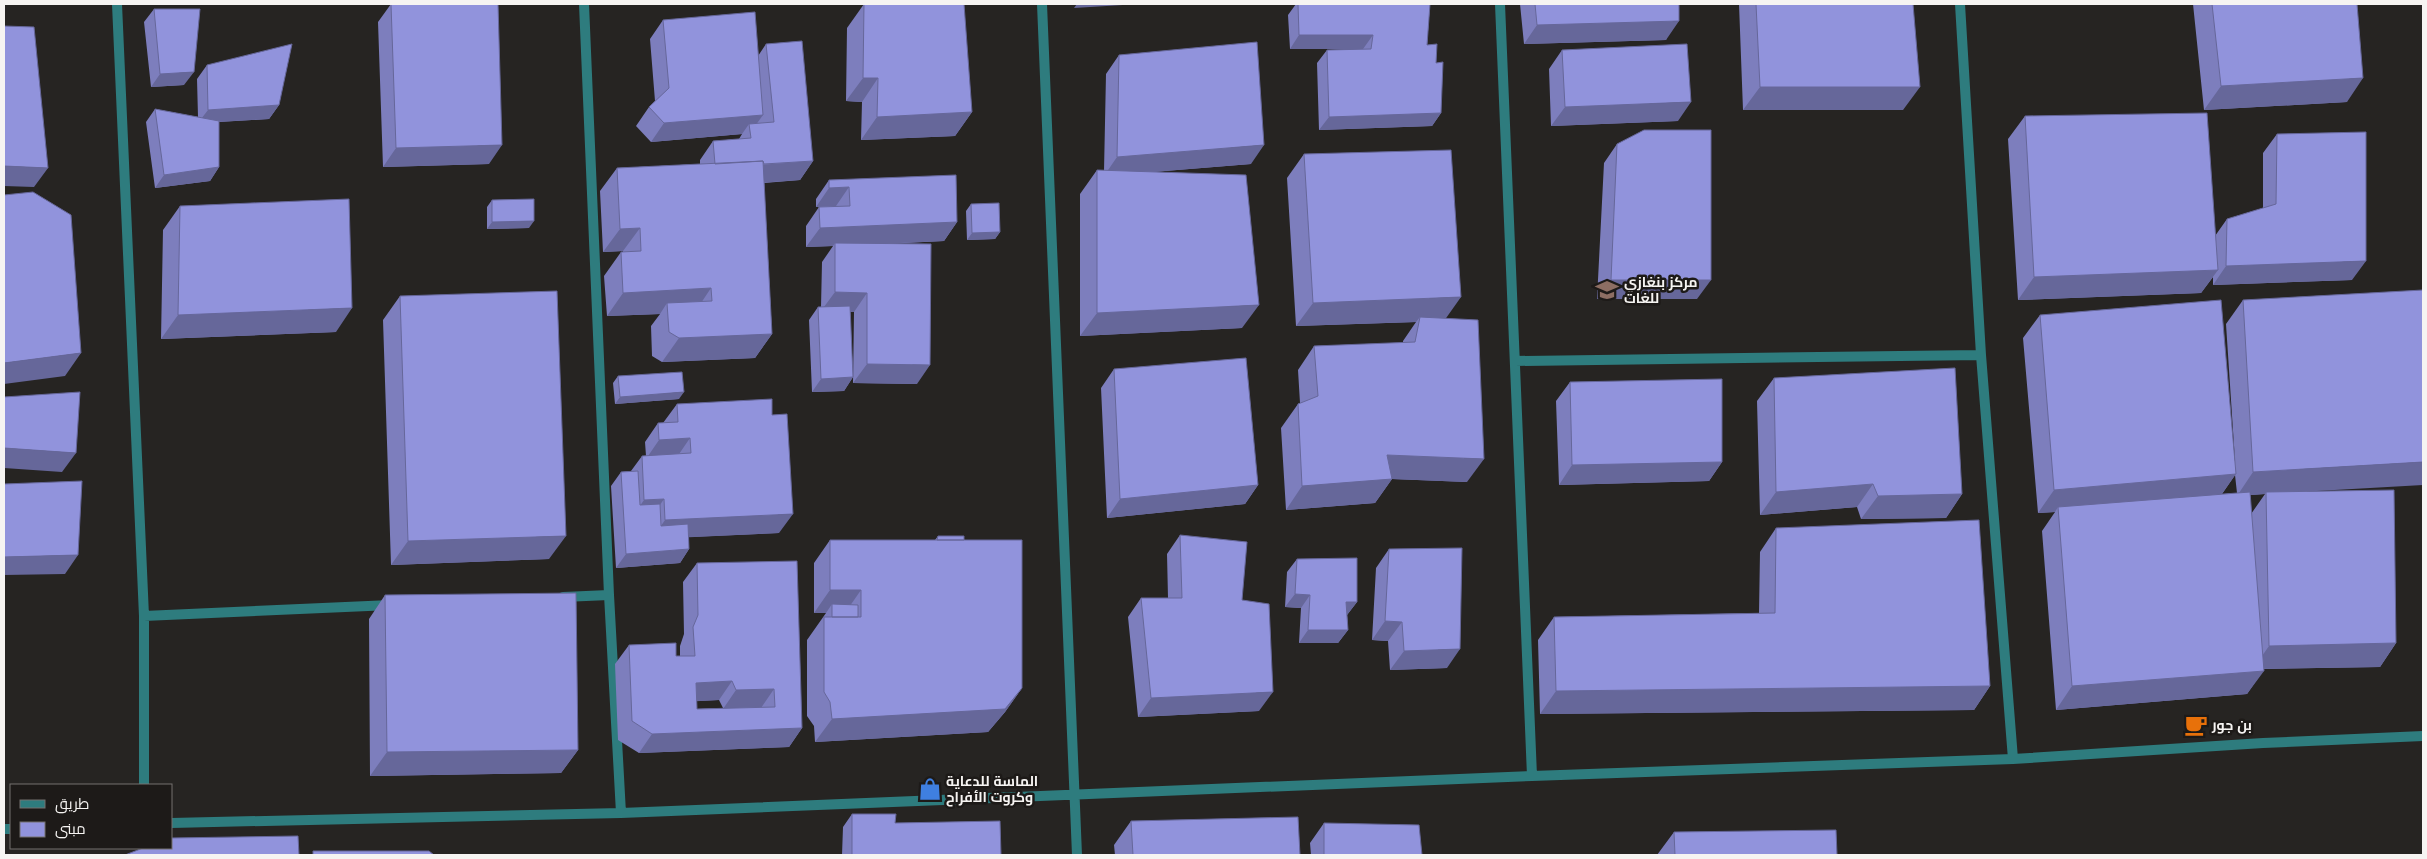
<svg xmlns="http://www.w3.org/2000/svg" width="2427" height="859" font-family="Helvetica,Cairo,sans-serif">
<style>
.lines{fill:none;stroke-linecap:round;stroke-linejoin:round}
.street{stroke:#2e7c7e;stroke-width:10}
.wall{fill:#7d7ebd;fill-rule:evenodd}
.shaded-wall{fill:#66679a}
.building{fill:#9193dc;stroke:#66679a;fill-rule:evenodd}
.labels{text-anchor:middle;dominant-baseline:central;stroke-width:5;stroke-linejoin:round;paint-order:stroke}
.poi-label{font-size:14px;font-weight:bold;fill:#f6f4f2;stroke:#1d1a18;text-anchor:start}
</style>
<rect width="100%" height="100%" fill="#262422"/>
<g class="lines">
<path class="street" d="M117,4L144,616V785
M584,4L609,595L621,813
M1042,4L1077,855
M1500,4L1532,776
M1960,4L1981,355L2013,759
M1515,361L1981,355
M563,597L609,595
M144,616L391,605
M171,823L621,813L1532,776L2013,759L2263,743L2423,736
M4,829H11"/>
</g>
<path class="wall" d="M391,4L489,164L383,167L378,22Z
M864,4L972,112L955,136L861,140L862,102L846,101L847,28Z
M1296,4H1430L1427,45L1436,63L1441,113L1432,126L1319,130L1317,63L1327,50L1362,49H1290L1288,15Z
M1520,4H1679L1666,40L1524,44Z
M1739,4H1913L1903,110H1743Z
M2193,4H2357L2347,102L2204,110Z
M154,9L184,85L151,87L144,22Z
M663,20L758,56L766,44L813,161L800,180L764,183L772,334L755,358L662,362L652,356L651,326L660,314L607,316L604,276L621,252H623V251L603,252L600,191L617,168L700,164V160L713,141L739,139L742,134L651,142L636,126L649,107L655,101L650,39Z
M1562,50L1678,121L1551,126L1549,69Z
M1119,55L1251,164L1152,172L1242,328L1080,336V194L1097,170L1104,171L1106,74Z
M207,65L279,105L269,119L219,122V167L210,181L155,188L146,122L155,109L198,117L197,79Z
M2025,116L2215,236L2227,219L2263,208V153L2277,134L2352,280L2213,285V277L2201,293L2018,300L2008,139Z
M1617,144L1697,299H1597L1604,163Z
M1304,154L1446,318L1467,482L1392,479L1375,503L1286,510L1281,428L1298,404L1300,403L1298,370L1314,346L1403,343V341L1416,322L1296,326L1287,178Z
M829,180L957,222L944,241L885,244L917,384L853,383L854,312H850L853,377L844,391L812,392L809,320L818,307H821L822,262L833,246L806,247V226L819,207H816V199Z
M492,200L529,228L487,229V207Z
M971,204L1000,232L995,239L967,240L966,211Z
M180,206L336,332L161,339L163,230Z
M400,296L549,559L391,565L383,320Z
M2243,300L2307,492L2396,643L2380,667L2264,669L2247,694L2056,710L2042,531L2055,512L2038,513L2023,338L2040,315L2235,461L2226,324ZM2235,475L2237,493L2222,494ZM2265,494L2251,514L2250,495Z
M1114,369L1258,485L1245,504L1107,518L1101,388Z
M618,376L679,399L615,404L613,383Z
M1774,378L1962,494L1946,518L1861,519L1857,507L1760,515L1757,401Z
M1570,382L1722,462L1709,481L1559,485L1556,401Z
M677,404L772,415L779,533L689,537V549L680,563L616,568L611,486L621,472L631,471L642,456H646L645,442L658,423H663Z
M1776,528L1990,686L1974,710L1540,714L1538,640L1554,617L1759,613L1760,552Z
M1180,535L1242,600L1259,711L1138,717L1128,617L1141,598H1168L1167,554Z
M938,536L964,540L1022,688L1005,712L988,732L815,742L814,726L807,716V640L826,613H814V563L830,540H935Z
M1389,549L1447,668L1390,670L1388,641L1372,640L1376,568Z
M1297,559L1357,602L1347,615L1348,630L1338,643H1299L1301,608L1285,607L1287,572Z
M697,563L802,728L789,747L639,753L618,740L615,664L629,645L676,656H680V646L684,634L683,582ZM719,700L723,708L697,709L696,701Z
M385,595L578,750L561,773L370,776L369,619Z
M852,814L895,823L1001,855H842L843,827Z
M1131,821L1300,855H1115L1114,845Z
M1324,823L1422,855H1311L1310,843Z
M1674,832L1837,855H1657Z"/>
<path class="shaded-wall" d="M1077,4H1139L1074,8Z
M1679,21L1666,40L1524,44L1537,25Z
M1299,35H1373L1363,49H1290Z
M194,72L184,85L151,87L160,74Z
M863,78H878L862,102L846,101Z
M2363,78L2347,102L2204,110L2221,86Z
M1760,87H1920L1903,110H1743Z
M1691,102L1678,121L1551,126L1565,107Z
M279,105L269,119L198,123L208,110Z
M972,112L955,136L861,140L877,117Z
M1441,113L1432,126L1319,130L1329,117Z
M763,115L750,133L749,124L742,134L651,142L664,123Z
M502,145L489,164L383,167L396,148Z
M1264,145L1251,164L1104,176L1117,157Z
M813,161L800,180L702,187L715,168Z
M4,166L48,168L34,187L4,186Z
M219,167L210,181L155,188L164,175Z
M849,187L836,206L816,207L829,188Z
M534,221L529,228L487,229L492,222Z
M957,222L944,241L835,246V243L833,246L806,247L820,228Z
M640,228L623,251L603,252L620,229Z
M1000,232L995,239L967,240L972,233Z
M2366,261L2352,280L2213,285L2226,266Z
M2218,270L2201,293L2018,300L2034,277Z
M1611,280H1711L1697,299H1597Z
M711,288L695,312L667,303L660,314L607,316L623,293Z
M835,292L867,293L854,312L821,311Z
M1461,297L1444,321L1420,317L1416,322L1296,326L1313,303Z
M1259,305L1242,328L1080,336L1097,313Z
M352,308L336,332L161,339L178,315Z
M772,334L755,358L662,362L679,338Z
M81,353L65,376L4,384V363Z
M867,364L930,365L917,384L853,383Z
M853,377L844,391L812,392L821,379Z
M684,392L679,399L615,404L620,397Z
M690,438L677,457L646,459L659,440Z
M4,448L76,453L62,472L4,468Z
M1387,455L1484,459L1467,482L1392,479L1375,503L1286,510L1302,486Z
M1722,462L1709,481L1559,485L1572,465Z
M2423,462V485L2266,494V492L2265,494L2237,496L2253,472Z
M2236,474L2219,498L2058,507L2055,512L2038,513L2054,490Z
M1873,484L1857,507L1760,515L1776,492Z
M1258,485L1245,504L1107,518L1120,499Z
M1962,494L1946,518L1861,519L1878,496Z
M664,499L651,518L631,519L644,500Z
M793,514L779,533L652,539L665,520Z
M566,536L549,559L391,565L408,541Z
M689,549L680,563L616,568L626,554Z
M78,555L65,574L4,575V557Z
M830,590H861L845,613L832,604L826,613H814Z
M1295,594L1310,595L1301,608L1285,607Z
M1346,602H1357L1347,615L1337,616Z
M1385,621L1402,622L1388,641L1372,640Z
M1308,630H1348L1338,643H1299Z
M2396,643L2380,667L2253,669L2269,646Z
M1460,649L1447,668L1390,670L1404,651Z
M2264,671L2247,694L2056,710L2072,686Z
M732,681L719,700L682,702L696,683Z
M1990,686L1974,710L1540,714L1556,691Z
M1022,688L1005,712L988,732L815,742L832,719Z
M774,689L761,708L723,709L736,690Z
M1273,692L1259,711L1138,717L1151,698Z
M802,728L789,747L639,753L652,734Z
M578,750L561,773L370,776L387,752Z"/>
<path class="building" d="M391,4H498L502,145L396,148Z
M864,4H964L972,112L877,117L878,78H863Z
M1298,4H1430L1427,45L1437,44L1436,63L1443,62L1441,113L1329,117L1327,50L1371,49L1373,35H1299Z
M1535,4H1679V21L1537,25Z
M1756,4H1913L1920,87H1760Z
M2212,4H2357L2363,78L2221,86Z
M154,9H200L194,72L160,74Z
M755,12L763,115L664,123L649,107L669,88L663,20Z
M4,26L34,27L48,168L4,166Z
M802,41L813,161L764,164L763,161L715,164L713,141L751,138L749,124L774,122L766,44Z
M1257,42L1264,145L1117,157L1119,55Z
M292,44L279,105L208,110L207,65Z
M1687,44L1691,102L1565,107L1562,50Z
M155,109L219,121V167L164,175Z
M2207,113L2218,270L2034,277L2025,116Z
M1644,130H1711V280H1611L1617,144Z
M2366,132V261L2226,266L2227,219L2276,204L2277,134Z
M1451,150L1461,297L1313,303L1304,154Z
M763,161L772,334L679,338L669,332L667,303L712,301L711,288L623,293L621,252L641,251L640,228L620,229L617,168Z
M1097,170L1246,175L1259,305L1097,313Z
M956,175L957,222L820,228L819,207L850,206L849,187L829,188V180Z
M33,192L71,215L81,353L4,363V195Z
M349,199L352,308L178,315L180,206Z
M534,199V221L492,222V200Z
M999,203L1000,232L972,233L971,204Z
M835,243L931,244L930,365L867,364V293L835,292Z
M2423,290V462L2253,472L2243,300Z
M557,291L566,536L408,541L400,296Z
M2221,300L2236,474L2054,490L2040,315Z
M850,306L853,377L821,379L818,307Z
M1420,317L1478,320L1484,459L1387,455L1392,479L1302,486L1298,404L1318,396L1314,346L1415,342Z
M1246,358L1258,485L1120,499L1114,369Z
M1955,368L1962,494L1878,496L1873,484L1776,492L1774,378Z
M682,372L684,392L620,397L618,376Z
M1722,379V462L1572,465L1570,382Z
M80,392L76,453L4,448V397Z
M772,399V415L787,414L793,514L665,520L664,499L644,500L642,456L691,453L690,438L659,440L658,423L678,422L677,404Z
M638,471L640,505L660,504L661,526L688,524L689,549L626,554L621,472Z
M82,481L78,555L4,557V484Z
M2394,490L2396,643L2269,646L2266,492Z
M2250,492L2264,671L2072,686L2058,507Z
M1979,520L1990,686L1556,691L1554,617L1775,613L1776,528Z
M1180,535L1247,542L1242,600L1269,604L1273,692L1151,698L1141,598H1182Z
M938,536H964V540H937Z
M830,540H1022V688L1005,709L832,719L830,702L824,692V617H861V590H830Z
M1462,548L1460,649L1404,651L1402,622L1385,621L1389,549Z
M1357,558V602H1346L1348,630H1308L1310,595L1295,594L1297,559Z
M797,561L802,728L652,734L632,721L629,645L676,643V656H695L693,627L698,615L697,563ZM732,681L736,690L774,689L775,707L697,709L696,683Z
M576,593L578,750L387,752L385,595Z
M832,604L858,605V617H832Z
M852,814H896L895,823L1000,821L1001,855H852Z
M1298,817L1300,855H1133L1131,821Z
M1324,823L1419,825L1422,855H1324Z
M1836,830L1837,855H1675L1674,832Z
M298,836L299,855H125L143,848H171V838Z
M313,851H429L434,855H313Z"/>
<defs>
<symbol id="university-bare" viewBox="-9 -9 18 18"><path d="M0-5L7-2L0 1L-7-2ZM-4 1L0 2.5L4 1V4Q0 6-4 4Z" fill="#8d6e63" stroke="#1d1a18" stroke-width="2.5" paint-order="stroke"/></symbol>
<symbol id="cafe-bare" viewBox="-9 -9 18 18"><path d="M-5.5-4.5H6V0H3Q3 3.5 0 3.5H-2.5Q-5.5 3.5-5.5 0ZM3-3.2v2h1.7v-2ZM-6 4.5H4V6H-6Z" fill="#e8710a" stroke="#1d1a18" stroke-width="2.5" paint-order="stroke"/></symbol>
<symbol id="shop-bare" viewBox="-9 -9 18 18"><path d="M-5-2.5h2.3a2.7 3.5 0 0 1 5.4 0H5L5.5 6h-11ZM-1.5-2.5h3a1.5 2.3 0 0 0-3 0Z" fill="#3f7fe0" stroke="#1d1a18" stroke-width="2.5" paint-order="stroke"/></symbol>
</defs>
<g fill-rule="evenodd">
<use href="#university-bare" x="1591" y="274" width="32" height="32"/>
<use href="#cafe-bare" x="2180" y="709" width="32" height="32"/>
<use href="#shop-bare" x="914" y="773" width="32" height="32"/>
</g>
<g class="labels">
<g class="poi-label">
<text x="1624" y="282">مركز بنغازي<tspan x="1624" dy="16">للغات</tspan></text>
<text x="2212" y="725">بن جور</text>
<text x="946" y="781">الماسة للدعاية<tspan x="946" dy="16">وكروت الأفراح</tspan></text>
</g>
</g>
<rect width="2427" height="859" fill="none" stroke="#f6f4f2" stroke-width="10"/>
<rect x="10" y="784" width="162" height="65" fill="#1d1a18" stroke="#74716f"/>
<rect x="20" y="800" width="25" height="8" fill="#2e7c7e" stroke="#74716f"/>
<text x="55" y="809" font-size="15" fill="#f6f4f2">طريق</text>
<rect x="20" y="822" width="25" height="15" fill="#9193dc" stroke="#74716f"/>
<text x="55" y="834" font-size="15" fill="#f6f4f2">مبنى</text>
</svg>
